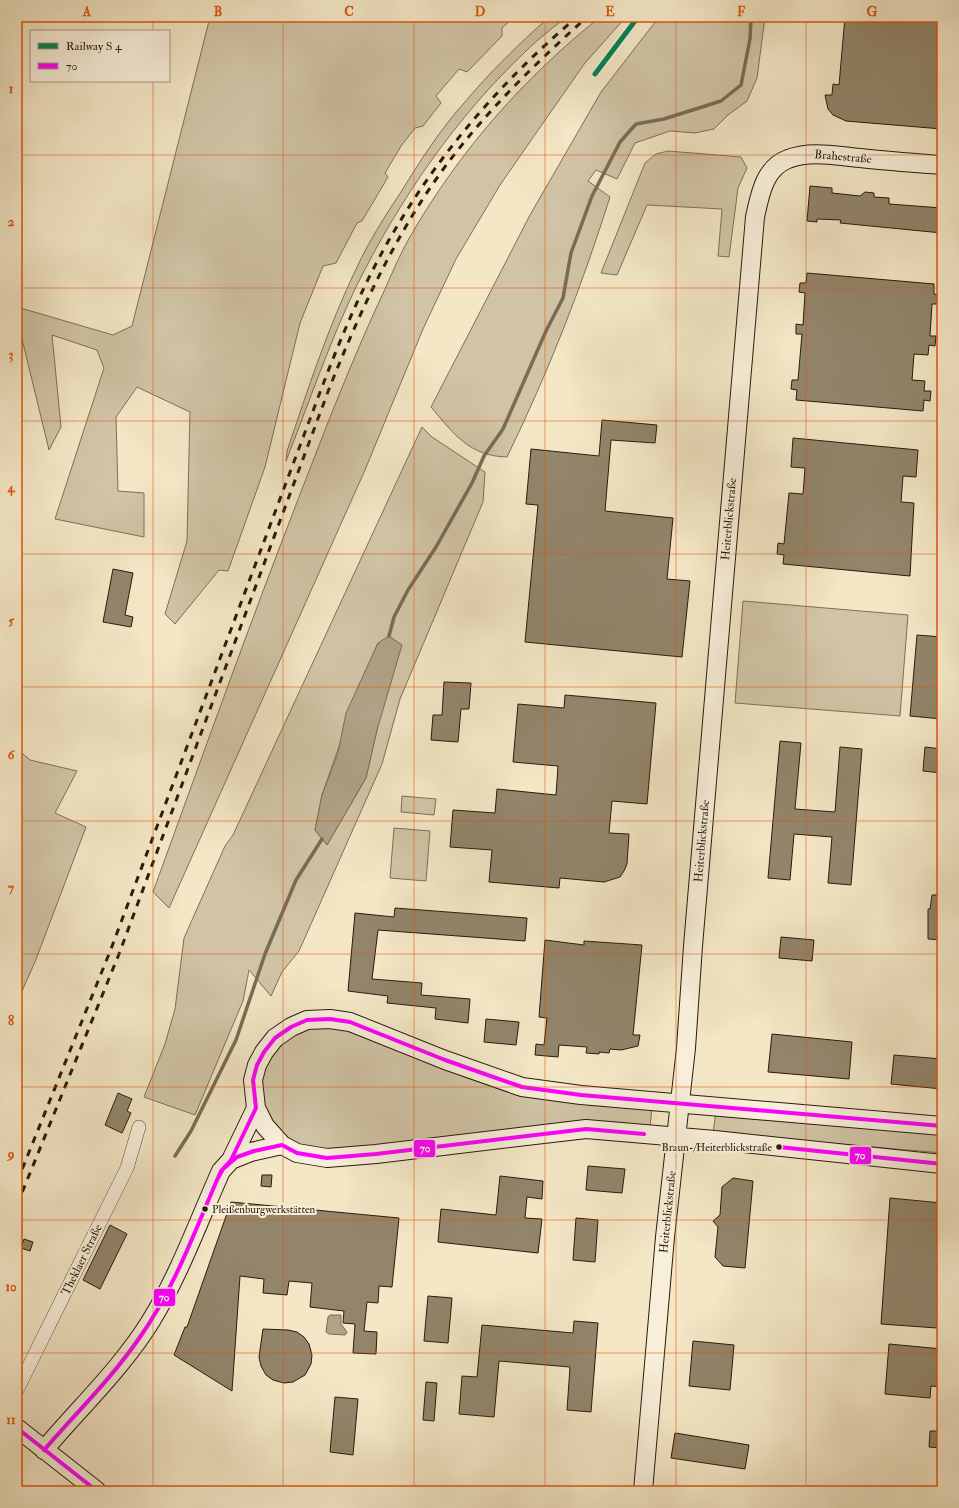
<svg xmlns="http://www.w3.org/2000/svg" width="959" height="1508" font-family="'IM FELL Double Pica',serif">
<style>
.green{fill:#d1c4a6;stroke:#7c7058;fill-rule:evenodd}
.water{fill:#afa286;stroke:#796c54}
.lines{fill:none;stroke-linecap:round;stroke-linejoin:round}
.stream{stroke:#796c54;stroke-width:3.5}
.building{fill:#92856b;stroke:#281b09}
.street-casing{stroke:#5b4e38;stroke-width:14}
.secondary-casing{stroke:#281b09;stroke-width:20}
.street{stroke:#f8efda;stroke-width:13}
.secondary{stroke:#f8efda;stroke-width:18}
.rail{stroke:#281b09;stroke-width:3;stroke-dasharray:7 7;stroke-linecap:butt}
.bus-1-casing{stroke:#f8efda;stroke-width:7}
.bus-1{stroke:#f0f;stroke-width:4}
.rail-1-casing{stroke:#f8efda;stroke-width:8}
.rail-1{stroke:#028351;stroke-width:5}
.grid{fill:none;stroke:#de560c;stroke-width:1;stroke-opacity:0.55}
.bus-dot{fill:#281b09;stroke:#f8efda;stroke-width:1.5}
.labels{text-anchor:middle;dominant-baseline:central;stroke-width:4;stroke-linejoin:round;paint-order:stroke}
.bus-label{font-size:11px;fill:#281b09;stroke:#f8efda;text-anchor:end}
.street-label{font-size:12px;fill:#281b09;stroke:#f8efda}
.line-badge{stroke:#f8efda;stroke-width:1.5}
.badge-label{font-size:11px;text-anchor:middle;font-weight:bold;fill:#fff}
.neatline{fill:none;stroke:#de560c;stroke-width:1.5}
.grid-label{font-size:13px;text-anchor:middle;font-weight:bold;fill:#de560c}
</style>
<rect width="100%" height="100%" fill="#f4e7c6"/>
<filter id="stains"><feTurbulence type="fractalNoise" baseFrequency=".005" numOctaves="4"/><feColorMatrix values="0 0 0 0 .2 0 0 0 0 .09 0 0 0 0 .02 0 0 0 .5 -.17"/></filter>
<radialGradient id="worn" r=".72"><stop offset=".6" stop-color="#630" stop-opacity="0"/><stop offset="1" stop-color="#630" stop-opacity=".3"/></radialGradient>
<path class="green" d="M210,17H514L502,28V36L467,72L459,69L436,96L441,103L423,126L415,128L401,146L385,173L388,177L362,221L357,223L336,263L323,266L300,323L265,467L228,571L219,570L175,624L165,614L187,541L190,412L137,387L116,417L118,491L144,493V537L55,519L104,368L97,350L52,335L61,427L49,450L22,339L17,307L113,335L132,326Z
M549,17H566C553,28 539,38 527,50C456,117 399,200 356,287C329,343 309,403 286,461L287,451C308,389 328,327 357,267C369,241 385,216 401,192C420,161 440,130 464,103C490,72 519,44 549,17Z
M600,17H626L585,63L550,113L500,185L456,259L423,329L365,470L169,908L153,892C201,760 248,628 299,497C326,427 353,357 385,289C393,271 401,252 411,235C461,149 523,79 600,17Z
M659,17H765L757,78L747,101L728,115L714,129L695,133L670,131L635,143L617,179L596,170L588,181L610,197C582,286 548,373 507,457C469,456 454,434 431,407L530,215L601,92Z
M668,151L741,157L747,168L738,188L729,257L718,256L722,209L647,205L617,275L601,273L645,163L656,154Z
M422,427L432,437L485,472L483,502L400,699L382,764L299,951L282,972L271,996L249,970L243,1001L195,1115L144,1097L165,1044L175,1009L184,938L225,846L233,835ZM378,643L377,730L366,778L327,845L315,830L322,795L364,675Z
M743,601L908,615L900,716L735,703Z
M17,749L30,760L77,771L55,813L86,827L35,962L17,1002Z
M402,796L436,799L434,815L401,812Z
M394,828L430,831L426,881L390,878Z
M338,1026L460,1073L652,1107L650,1128L327,1152L287,1141L263,1109L260,1082L264,1068L280,1042L301,1028Z
M716,1112L942,1132V1153L713,1133Z"/>
<path class="water" d="M389,636L402,645L377,730L366,778L327,845L315,830L322,795L338,753L346,713L378,643Z
M330,1315H341V1324L347,1332L345,1335L329,1334L326,1332L328,1317Z"/>
<g class="lines">
<path class="stream" d="M389,636L394,617L408,590L436,547L472,483L484,456L503,429L546,331L563,298L571,253L592,196L620,142L636,124L664,119L721,101L741,85L750,39L751,17
M175,1156L191,1131L236,1040L265,954L296,880L322,839"/>
</g>
<path class="building" d="M845,17L942,18V129L846,121L833,115L828,109L825,95H832L833,84L839,85Z
M810,186L832,188V193L860,196L865,192L874,193V197L889,198V204L942,208V233L840,223L841,220L817,219V222L807,221Z
M807,273L934,284V294L940,295L939,304H932L930,336H936L935,346L929,345L928,355L914,354L912,380L925,381L924,391H931L930,401L924,400L923,411L796,400L797,390L791,389L792,380H798L802,334H796V324L803,325L805,293L799,292L800,283H806Z
M602,420L657,425L655,443L611,440L605,511L673,518L667,579L690,581L682,657L525,642L538,505L526,504L531,449L599,456Z
M793,438L918,450L916,477L903,476L901,502L914,503L910,576L783,564L784,555L777,554L778,543L784,544L789,493L803,494L805,468L791,467Z
M113,569L133,573L125,615L133,617L131,627L103,622Z
M917,635L942,637V719L910,716Z
M444,682L471,683L469,709H461L458,742L431,740L433,715H442Z
M565,695L656,703L647,804L612,801L609,833L629,834L627,864L624,871L620,877L604,882L560,878L559,888L489,882L492,850L450,847L453,810L495,813L497,789L556,795L558,766L513,762L518,704L564,708Z
M780,741L801,743L795,809L835,812L840,747L862,749L851,885L828,883L832,837L794,834L790,880L768,878Z
M925,747L942,749V773L923,771Z
M932,895H942V940L928,939V909H930Z
M395,908L527,918L525,941L378,930L372,979L422,983L421,995L470,999L468,1023L435,1019L436,1008L387,1003L388,996L348,991L355,913L394,917Z
M781,937L814,940L812,961L779,958Z
M545,940L584,945V941L642,945L633,1035H640L638,1046L621,1050L610,1049L609,1053L599,1052V1054L586,1053L587,1047L559,1045L558,1057L535,1055L536,1044L544,1045L547,1018L539,1017Z
M486,1019L519,1022L516,1045L484,1042Z
M772,1034L852,1042L849,1079L768,1072Z
M894,1055L942,1059V1089L891,1084Z
M118,1093L132,1099L127,1111L131,1113L122,1133L105,1125Z
M588,1166L625,1169L622,1193L586,1190Z
M262,1175H272L271,1187L261,1186Z
M500,1176L543,1181L542,1199L527,1197L525,1218L542,1219L538,1253L438,1242L441,1209L496,1215Z
M733,1178L753,1181L745,1268L723,1266L715,1257L718,1227L713,1221L720,1215L722,1187Z
M890,1198L942,1203V1268L937,1328L881,1324Z
M231,1202L399,1218L392,1287L379,1286L378,1303L367,1302L364,1331L377,1332L376,1354L353,1353L355,1324L343,1323L344,1311L310,1307L312,1283L289,1281L287,1295L263,1293L264,1279L240,1276L232,1391L174,1355L185,1327H187Z
M576,1218L598,1220L595,1262L573,1260Z
M110,1225L127,1234L100,1289L83,1280Z
M24,1239L33,1242L30,1251L21,1248Z
M428,1296L452,1298L448,1343L424,1341Z
M574,1321L598,1323L591,1412L567,1410L570,1367L499,1361L494,1417L459,1414L462,1376L477,1377L482,1325L573,1333Z
M263,1329L288,1330L297,1332L304,1337L309,1344L312,1355L311,1364L305,1375L293,1382L284,1383L273,1380L266,1375L261,1366L259,1357Z
M693,1341L734,1345L730,1390L689,1386Z
M889,1344L942,1349V1387L931,1386L930,1398L885,1394Z
M426,1382L437,1383L434,1421L423,1420Z
M335,1397L358,1399L353,1455L330,1452Z
M930,1431H942L941,1448L929,1447Z
M675,1433L749,1445L745,1469L671,1458Z"/>
<g class="lines">
<defs>
<path id="street" d="M17,1390L127,1168L139,1127"/>
<path id="secondary" d="M942,1126L581,1095L522,1087L445,1060L350,1022L330,1019L307,1020L291,1027L275,1038L264,1052L257,1065L253,1080L256,1108L265,1126L282,1145L297,1153L327,1158L376,1154L586,1129L715,1140L942,1164
M231,1160L251,1152L282,1145
M17,1428L97,1491
M44,1450C80,1407 123,1367 152,1319C180,1273 199,1220 221,1171L231,1160L256,1108
M643,1491L665,1237L686,1048L693,946L755,217C760,195 764,168 788,159C810,150 837,156 860,158C887,161 915,163 942,165"/>
</defs>
<use href="#street" class="street-casing"/>
<use href="#secondary" class="secondary-casing"/>
<use href="#street" class="street"/>
<use href="#secondary" class="secondary"/>
<path class="rail" d="M17,1182L111,949L322,387C343,332 366,278 396,228C444,147 506,77 577,17
M17,1205L119,954L329,389C356,321 386,255 426,194C470,127 528,70 587,17"/>
<defs>
<path id="bus-1" d="M779,1147L942,1164
M218,1178L223,1169L237,1157L254,1151L282,1145L297,1153L327,1158L376,1154L586,1129L644,1134
M17,1428L97,1491
M44,1450C76,1413 112,1378 140,1337C176,1286 196,1227 221,1171L231,1160L256,1108L253,1080L257,1065L264,1052L275,1038L291,1027L307,1020L330,1019L350,1022L445,1060L522,1087L581,1095L942,1126"/>
</defs>
<use href="#bus-1" class="bus-1-casing"/>
<use href="#bus-1" class="bus-1"/>
<defs>
<path id="rail-1" d="M595,74L638,17"/>
</defs>
<use href="#rail-1" class="rail-1-casing"/>
<use href="#rail-1" class="rail-1"/>
</g>
<path class="grid" d="M153,17V31M283,17V1491M414,17V1491M545,17V1491M676,17V1491M806,17V1491M153,81V1491M17,155H942M17,288H942M17,421H942M17,554H942M17,687H942M17,821H942M17,954H942M17,1087H942M17,1220H942M17,1353H942"/>
<g class="bus-dot">
<circle cx="779" cy="1147" r="3.5"/>
<circle cx="205" cy="1209" r="3.5"/>
</g>
<g class="labels">
<g class="bus-label">
<text x="772" y="1147">Braun-/Heiterblickstraße</text>
<text x="212" y="1209" text-anchor="start">Pleißenburgwerkstätten</text>
</g>
<g class="street-label">
<text transform="translate(843 157) rotate(5)">Brahestraße</text>
<text transform="translate(729 519) rotate(-85)">Heiterblickstraße</text>
<text transform="translate(702 841) rotate(-85)">Heiterblickstraße</text>
<text transform="translate(668 1212) rotate(-84)">Heiterblickstraße</text>
<text transform="translate(82 1260) rotate(-64)">Theklaer Straße</text>
</g>
</g>
<g class="line-badge">
<rect x="413" y="1139" width="23" height="19" rx="4" fill="#f0f"/>
<rect x="849" y="1146" width="23" height="19" rx="4" fill="#f0f"/>
<rect x="153" y="1288" width="23" height="19" rx="4" fill="#f0f"/>
</g>
<g class="badge-label">
<text x="425" y="1152">70</text>
<text x="860" y="1159">70</text>
<text x="164" y="1301">70</text>
</g>
<rect width="959" height="1508" fill="none" stroke="#f4e7c6" stroke-width="44"/>
<rect x="30" y="30" width="140" height="52" fill="#f8efda" stroke="#a59a86"/>
<rect x="38" y="43" width="20" height="6" fill="#028351" stroke="#a59a86"/>
<text x="66" y="50" font-size="12" fill="#281b09">Railway S 4</text>
<rect x="38" y="63" width="20" height="6" fill="#ff00ff" stroke="#a59a86"/>
<text x="66" y="70" font-size="12" fill="#281b09">70</text>
<rect x="22" y="22" width="915" height="1464" class="neatline"/>
<g class="grid-label">
<text x="87" y="16">A</text>
<text x="218" y="16">B</text>
<text x="349" y="16">C</text>
<text x="480" y="16">D</text>
<text x="610" y="16">E</text>
<text x="741" y="16">F</text>
<text x="872" y="16">G</text>
<text x="11" y="93">1</text>
<text x="11" y="226">2</text>
<text x="11" y="359">3</text>
<text x="11" y="492">4</text>
<text x="11" y="625">5</text>
<text x="11" y="759">6</text>
<text x="11" y="892">7</text>
<text x="11" y="1025">8</text>
<text x="11" y="1158">9</text>
<text x="11" y="1291">10</text>
<text x="11" y="1424">11</text>
</g>
<rect width="100%" height="100%" filter="url(#stains)"/>
<rect width="100%" height="100%" fill="url(#worn)"/>
</svg>
